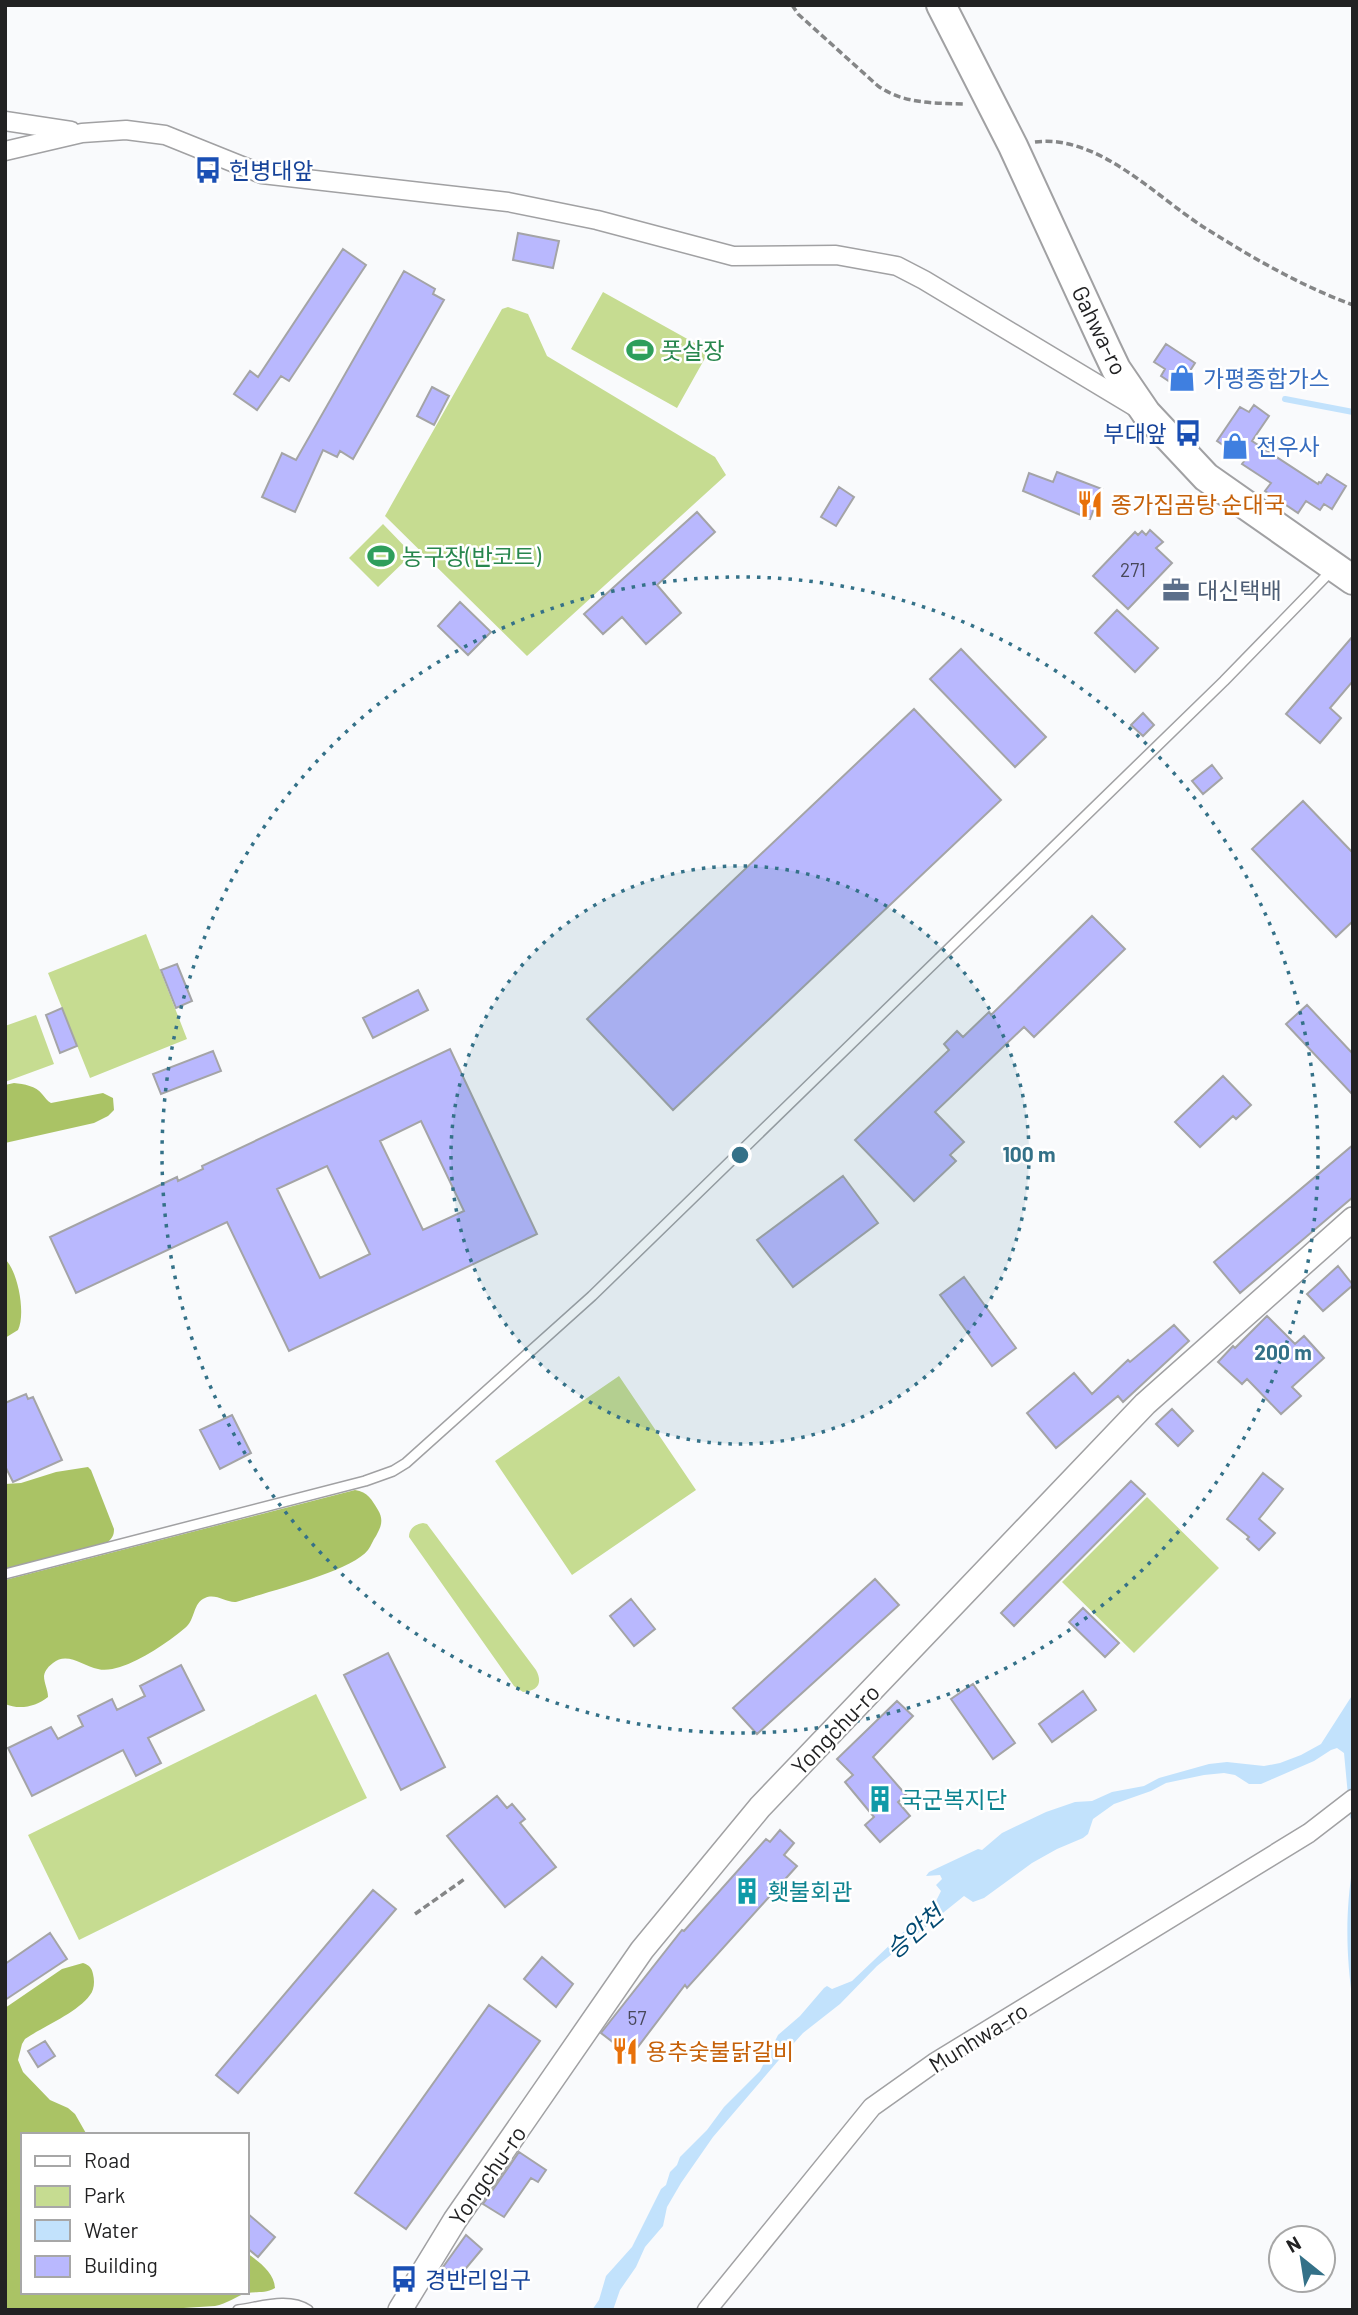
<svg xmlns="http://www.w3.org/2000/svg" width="1358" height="2315" font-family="Barlow,'Noto Sans KR',sans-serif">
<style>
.green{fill:#c6dc91}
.forest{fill:#aac365}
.water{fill:#c2e2fc}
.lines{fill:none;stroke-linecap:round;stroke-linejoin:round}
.stream{stroke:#c2e2fc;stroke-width:6}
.building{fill:#b9b8fe;stroke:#a4a4a6;stroke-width:2;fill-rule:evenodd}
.service-casing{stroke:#a1a1a3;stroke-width:12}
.minor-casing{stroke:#a1a1a3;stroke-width:21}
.tertiary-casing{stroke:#a1a1a3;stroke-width:26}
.primary-casing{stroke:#a1a1a3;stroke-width:32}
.path{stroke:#858687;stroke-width:3.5;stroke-dasharray:7 3.5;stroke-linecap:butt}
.service{stroke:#fff;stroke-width:9}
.minor{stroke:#fff;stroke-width:18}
.tertiary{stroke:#fff;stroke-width:23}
.primary{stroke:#fff;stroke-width:28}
.ring{fill:none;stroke:#347188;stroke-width:3.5;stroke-dasharray:3.5 7}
.labels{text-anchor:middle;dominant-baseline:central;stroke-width:5;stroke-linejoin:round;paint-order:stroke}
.number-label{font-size:19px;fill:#48485a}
.transit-label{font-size:23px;fill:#164399;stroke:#fff;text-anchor:start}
.street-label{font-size:23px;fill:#222223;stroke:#fff}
.leisure-label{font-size:23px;fill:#27864d;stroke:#fff;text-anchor:start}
.shop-label{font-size:23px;fill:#366cbe;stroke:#fff;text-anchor:start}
.food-label{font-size:23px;fill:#c56008;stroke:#fff;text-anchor:start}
.service-label{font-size:23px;fill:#4e5e75;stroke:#fff;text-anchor:start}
.culture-label{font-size:23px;fill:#0d838f;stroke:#fff;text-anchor:start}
.water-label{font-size:24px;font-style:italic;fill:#034a72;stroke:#fff}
.centre{fill:#347188;stroke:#fff;stroke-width:3.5}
.ring-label{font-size:21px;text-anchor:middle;font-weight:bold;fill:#347188;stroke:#fff;stroke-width:5;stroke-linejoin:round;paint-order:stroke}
</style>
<rect width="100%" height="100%" fill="#f9fafc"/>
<path class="green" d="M603,292L709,351L677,408L571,349Z
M508,307L528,314L547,356L715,457L726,475L527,656L385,516L502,309Z
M383,524L412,554L378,587L349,558Z
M146,934L187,1039L90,1078L48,973Z
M36,1015L54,1064L5,1082V1026Z
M619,1376L696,1490L572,1575L495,1461Z
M1147,1497L1219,1568L1134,1653L1062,1582Z
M423,1523L427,1524L536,1670C543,1683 538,1691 523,1692L514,1686L409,1537C409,1528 416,1524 423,1523Z
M316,1694L367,1798L79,1940L28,1835Z"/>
<path class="forest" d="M14,1083C24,1084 36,1086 42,1094C45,1097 47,1101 51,1103L103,1093L113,1098L114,1110L108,1116L94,1123L5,1143V1085Z
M5,1259C18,1271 26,1314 18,1330L5,1338Z
M88,1467L91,1470L114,1529C114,1536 112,1538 107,1543L5,1569V1484L21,1483L56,1472Z
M355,1490C368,1492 372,1500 378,1510C384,1520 381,1527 376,1536C373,1540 371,1546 368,1550C351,1572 266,1592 236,1602C226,1603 216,1593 205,1598C193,1602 195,1621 185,1628C167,1643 142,1660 120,1667C113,1669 105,1671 98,1669C83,1666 67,1651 53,1663C49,1666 45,1670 44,1676C44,1683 48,1690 48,1697C36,1707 19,1710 5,1704V1580Z
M83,1963C89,1965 92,1968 93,1974C95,1982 94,1990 90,1995C77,2013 44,2026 25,2039L22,2044L18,2060L23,2072L50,2100L68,2108L75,2114L87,2135H23V2292H247V2253C259,2262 274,2272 275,2288C265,2294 257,2291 247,2293C236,2296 227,2304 215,2306L152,2310H5V2008L62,1969Z"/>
<path class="water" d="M1353,1694V1825L1350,1817L1344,1753L1337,1748L1331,1750L1314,1761L1261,1784H1249L1235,1775L1224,1773L1204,1775L1166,1783L1151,1791L1114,1804L1093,1819L1088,1834L1083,1838L1057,1849L1032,1863L984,1898L973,1902L964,1896L877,1966L840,2004L803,2033L784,2054L713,2137L681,2183L667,2207L663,2226L645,2247L636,2267L620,2290L613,2310H592L599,2300L606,2276L632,2247L661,2189L666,2185L670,2172L677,2165L680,2157L707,2130L724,2107L760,2071L778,2035L800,2016L824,1988L827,1986L832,1989L852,1981L936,1901L941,1891L936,1885L942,1879L940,1875L926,1876L929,1872L978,1849L982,1850L1002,1833L1046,1812L1075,1802L1092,1801L1112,1792L1144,1786L1159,1778L1209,1764L1227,1762L1264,1766L1280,1763L1301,1755L1321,1744Z
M1353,1864V2004C1346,1954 1345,1914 1353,1864Z"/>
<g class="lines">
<path class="stream" d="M1285,399L1353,412"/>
</g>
<path class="building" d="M518,233L559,241L553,268L513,260Z
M343,249L366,265L289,381L281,376L257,410L234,394L250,371L258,377Z
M404,271L435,289L433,294L444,300L353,459L340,451L337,457L323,450L295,512L262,497L282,453L296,460Z
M1166,344L1195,363L1179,388L1161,376L1165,369L1154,362Z
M432,387L449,396L434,425L417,416Z
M1254,405L1269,416L1252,441L1318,484L1319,482L1321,483L1327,474L1346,486L1332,509L1324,504L1320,510L1306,501L1298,513L1265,491L1271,483L1242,464L1245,460L1217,441L1240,407L1249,412Z
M1057,472L1102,489L1090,519L1023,491L1029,473L1053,482Z
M839,487L854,497L836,526L821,517Z
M697,512L715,532L657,585L681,613L646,644L622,617L603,634L584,614Z
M1150,530L1163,542L1156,548L1172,563L1128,609L1093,576L1135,532L1138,535L1142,531L1146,535Z
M460,602L491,632L468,655L438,626Z
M1117,610L1158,648L1135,672L1095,633Z
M1353,636V681L1330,708L1341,718L1320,743L1286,714Z
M961,649L1046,737L1015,767L930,679Z
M914,709L1001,800L673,1110L587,1019Z
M1143,713L1154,725L1143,736L1131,725Z
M1212,765L1222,778L1203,794L1192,781Z
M1303,801L1353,853V921L1336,937L1252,849Z
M1092,916L1125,949L1034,1037L1024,1027L935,1112L964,1142L950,1155L956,1161L914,1201L855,1140L949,1050L944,1044L957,1031L963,1037L989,1012L991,1015Z
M177,964L192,1001L176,1008L161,970Z
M418,990L428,1010L373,1038L363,1018Z
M1307,1005L1353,1054V1095L1286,1024Z
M62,1008L77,1046L60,1053L46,1015Z
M450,1049L537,1234L289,1351L227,1222L76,1293L50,1237L177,1177L178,1181L203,1169L202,1166ZM421,1121L464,1211L423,1230L380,1141ZM327,1166L370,1254L320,1278L277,1189Z
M213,1051L221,1071L161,1094L153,1074Z
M1223,1076L1251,1105L1236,1119L1233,1116L1200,1147L1175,1122Z
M1353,1145V1197L1240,1293L1214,1262Z
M843,1176L878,1223L793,1287L757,1240Z
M1338,1266L1353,1285L1323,1311L1307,1294Z
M964,1277L1016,1348L992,1366L940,1295Z
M1267,1316L1295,1344L1304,1336L1324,1358L1292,1387L1301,1396L1281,1414L1247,1379L1242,1384L1218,1362L1233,1346L1235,1348Z
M1174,1325L1189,1341L1123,1402L1118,1396L1056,1448L1027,1413L1074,1373L1092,1394L1128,1360L1130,1362Z
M26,1394L28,1399L33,1397L62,1460L13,1482L5,1466V1403Z
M1172,1409L1193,1431L1178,1446L1156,1424Z
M232,1415L251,1453L220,1469L200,1430Z
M1263,1473L1283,1489L1259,1519L1275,1533L1259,1550L1247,1539L1249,1537L1227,1519Z
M1131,1481L1145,1494L1014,1626L1001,1613Z
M875,1579L899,1605L757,1734L733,1708Z
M631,1599L655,1629L634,1646L610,1616Z
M1083,1608L1119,1643L1105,1657L1069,1622Z
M388,1653L445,1767L401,1790L344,1675Z
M181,1665L204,1710L148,1738L161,1763L136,1776L123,1750L32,1796L8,1748L51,1727L58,1739L83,1726L78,1716L112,1699L117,1710L145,1696L140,1686Z
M973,1684L1015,1743L993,1759L951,1699Z
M1083,1691L1096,1710L1052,1742L1039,1724Z
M897,1701L913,1716L873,1757L906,1795L898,1802L910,1816L880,1842L865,1825L874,1817L845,1782L853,1775L837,1759Z
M497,1796L507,1808L512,1804L525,1819L520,1823L556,1867L505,1907L447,1836Z
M780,1830L794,1843L784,1855L797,1866L687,1988L685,1985L631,2056L601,2033L682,1930L684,1931L766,1839L770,1842Z
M373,1890L396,1909L238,2093L216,2075Z
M50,1933L67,1959L5,2000V1964Z
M542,1957L573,1984L556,2007L524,1979Z
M489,2005L540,2041L406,2229L355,2193Z
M45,2041L55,2056L38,2067L28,2051Z
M519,2152L546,2170L538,2182L531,2178L504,2217L483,2204Z
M247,2213L275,2237L258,2257L247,2248Z
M466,2235L482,2249L458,2278L443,2267Z"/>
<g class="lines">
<defs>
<path id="service" d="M5,1574L365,1481L393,1471L406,1463L592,1296L1224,681L1333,569
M238,2310C261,2307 288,2297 308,2310"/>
<path id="minor" d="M5,121L71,131
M5,151L82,133L126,130L165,135L262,174L508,202L597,220L733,256L836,255L897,266L924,280L1137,408
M707,2310L872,2107L934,2063L1309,1833L1353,1799"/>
<path id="tertiary" d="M400,2310L455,2220L642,1950L760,1807L1145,1404L1353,1219"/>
<path id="primary" d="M941,5L1013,146L1106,348L1116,369L1146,413L1206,477L1353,580"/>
</defs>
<use href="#service" class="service-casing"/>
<use href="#minor" class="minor-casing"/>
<use href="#tertiary" class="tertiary-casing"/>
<use href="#primary" class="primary-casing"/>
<path class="path" d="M792,5L798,14L878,86C904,104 933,103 965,104
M1035,142C1098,134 1155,196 1205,228C1251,257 1301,286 1353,305
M415,1914L466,1878"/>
<use href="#service" class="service"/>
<use href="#minor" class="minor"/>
<use href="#tertiary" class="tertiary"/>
<use href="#primary" class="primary"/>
</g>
<circle cx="740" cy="1155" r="289" fill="#347188" fill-opacity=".12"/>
<g class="ring">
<circle cx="740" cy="1155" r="289"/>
<circle cx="740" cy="1155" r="578"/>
</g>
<defs>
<symbol id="bus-bare" viewBox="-9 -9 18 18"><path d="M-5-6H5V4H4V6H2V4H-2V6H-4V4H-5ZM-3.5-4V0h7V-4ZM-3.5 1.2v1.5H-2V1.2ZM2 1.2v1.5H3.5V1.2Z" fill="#1a4fb4" stroke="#fff" stroke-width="2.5" paint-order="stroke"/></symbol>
<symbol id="stadium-bare" viewBox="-9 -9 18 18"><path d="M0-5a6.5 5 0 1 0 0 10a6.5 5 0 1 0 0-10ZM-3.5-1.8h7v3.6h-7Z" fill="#2e9e5b" stroke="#fff" stroke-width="2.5" paint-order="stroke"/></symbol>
<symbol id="shop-bare" viewBox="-9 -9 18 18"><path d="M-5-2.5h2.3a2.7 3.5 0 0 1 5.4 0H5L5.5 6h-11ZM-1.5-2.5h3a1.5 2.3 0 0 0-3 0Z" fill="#3f7fe0" stroke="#fff" stroke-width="2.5" paint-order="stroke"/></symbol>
<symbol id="restaurant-bare" viewBox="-9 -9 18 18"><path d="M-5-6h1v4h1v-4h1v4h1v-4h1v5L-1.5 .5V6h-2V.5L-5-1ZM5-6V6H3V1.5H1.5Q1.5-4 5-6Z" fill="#e8710a" stroke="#fff" stroke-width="2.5" paint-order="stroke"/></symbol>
<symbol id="office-bare" viewBox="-9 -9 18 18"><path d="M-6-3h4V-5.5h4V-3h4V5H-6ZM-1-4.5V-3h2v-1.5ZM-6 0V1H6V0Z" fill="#5c6f8a" stroke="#fff" stroke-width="2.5" paint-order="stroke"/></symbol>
<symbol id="building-bare" viewBox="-9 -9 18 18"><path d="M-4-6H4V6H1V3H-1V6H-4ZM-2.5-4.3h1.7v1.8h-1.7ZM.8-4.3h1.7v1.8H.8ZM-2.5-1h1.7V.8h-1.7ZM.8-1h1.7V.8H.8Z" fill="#0f9aa8" stroke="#fff" stroke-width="2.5" paint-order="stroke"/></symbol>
</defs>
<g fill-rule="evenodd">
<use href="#bus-bare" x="189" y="151" width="38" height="38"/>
<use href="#stadium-bare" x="621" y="331" width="38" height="38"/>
<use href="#shop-bare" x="1163" y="359" width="38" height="38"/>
<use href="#bus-bare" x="1169" y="414" width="38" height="38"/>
<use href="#shop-bare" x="1216" y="427" width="38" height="38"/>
<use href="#restaurant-bare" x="1071" y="485" width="38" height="38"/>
<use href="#stadium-bare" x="362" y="537" width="38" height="38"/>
<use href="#office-bare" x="1157" y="571" width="38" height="38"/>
<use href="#building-bare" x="861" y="1780" width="38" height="38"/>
<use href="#building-bare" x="728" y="1872" width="38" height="38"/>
<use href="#restaurant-bare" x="606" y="2032" width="38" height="38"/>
<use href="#bus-bare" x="385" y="2260" width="38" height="38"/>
</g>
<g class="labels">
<g class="number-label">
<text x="1133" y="569">271</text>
<text x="637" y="2017">57</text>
</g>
<g class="transit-label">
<text x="229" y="170">헌병대앞</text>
<text x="1167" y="433" text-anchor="end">부대앞</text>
<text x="425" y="2279">경반리입구</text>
</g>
<g class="street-label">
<text transform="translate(1100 330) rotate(64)">Gahwa-ro</text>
<text transform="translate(835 1729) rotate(-46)">Yongchu-ro</text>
<text transform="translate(978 2037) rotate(-32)">Munhwa-ro</text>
<text transform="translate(487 2175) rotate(-55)">Yongchu-ro</text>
</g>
<g class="leisure-label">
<text x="661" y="350">풋살장</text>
<text x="402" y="556">농구장(반코트)</text>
</g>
<g class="shop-label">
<text x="1203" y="378">가평종합가스</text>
<text x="1256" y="446">전우사</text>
</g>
<g class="food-label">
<text x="1111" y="504">종가집곰탕 순대국</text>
<text x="646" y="2051">용추숯불닭갈비</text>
</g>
<g class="service-label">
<text x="1197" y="590">대신택배</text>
</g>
<g class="culture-label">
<text x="901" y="1799">국군복지단</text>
<text x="768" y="1891">횃불회관</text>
</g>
<g class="water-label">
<text transform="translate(914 1931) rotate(-41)">승안천</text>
</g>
</g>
<circle cx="740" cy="1155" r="10" class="centre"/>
<g class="ring-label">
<text x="1029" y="1162">100 m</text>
<text x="1283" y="1360">200 m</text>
</g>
<rect width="1358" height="2315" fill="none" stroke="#222223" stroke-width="14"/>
<rect x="21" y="2133" width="228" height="161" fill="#ffffff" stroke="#a7a7a7" stroke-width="2"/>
<rect x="35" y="2156" width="35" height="10" fill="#ffffff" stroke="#a7a7a7" stroke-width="2"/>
<text x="84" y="2168" font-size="21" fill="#222223">Road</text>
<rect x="35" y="2186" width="35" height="21" fill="#c6dc91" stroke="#a7a7a7" stroke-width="2"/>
<text x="84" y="2203" font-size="21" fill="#222223">Park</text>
<rect x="35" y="2220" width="35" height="21" fill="#c2e2fc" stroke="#a7a7a7" stroke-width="2"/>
<text x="84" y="2238" font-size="21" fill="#222223">Water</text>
<rect x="35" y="2256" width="35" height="21" fill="#b9b8fe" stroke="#a7a7a7" stroke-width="2"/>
<text x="84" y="2273" font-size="21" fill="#222223">Building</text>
<g transform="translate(1302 2259) rotate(330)"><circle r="33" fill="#ffffff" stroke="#a7a7a7" stroke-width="2"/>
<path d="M0-5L12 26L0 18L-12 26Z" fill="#347188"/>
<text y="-10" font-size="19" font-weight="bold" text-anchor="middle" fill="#222223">N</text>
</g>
</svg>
